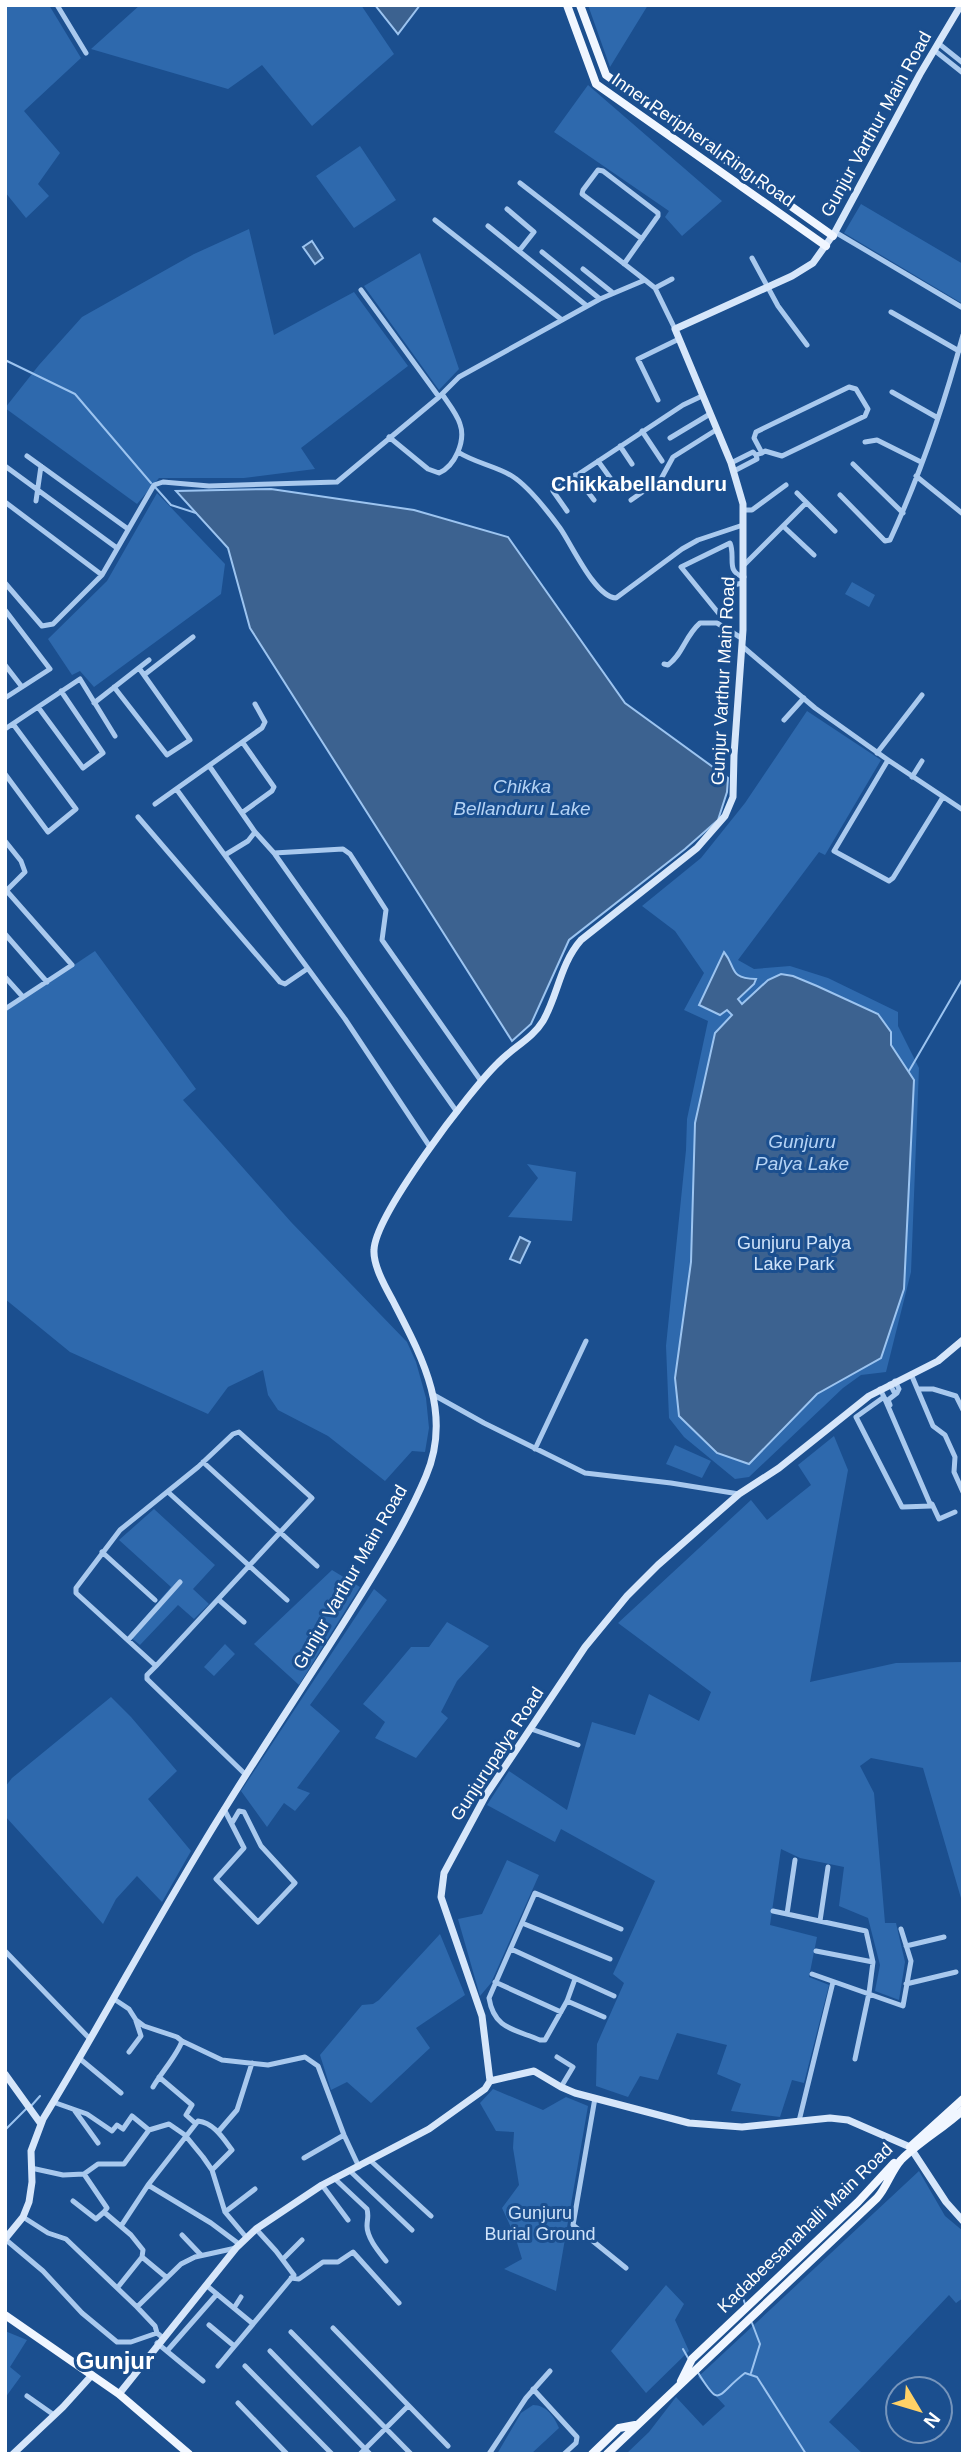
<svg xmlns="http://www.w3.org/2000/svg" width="968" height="2459" font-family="Helvetica,sans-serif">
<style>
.green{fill:#2e69ad}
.water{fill:#3c6290;stroke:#9cc4f0;stroke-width:2}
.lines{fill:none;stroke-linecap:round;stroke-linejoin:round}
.stream{stroke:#9cc4f0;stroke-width:2}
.street{stroke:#a9c9ee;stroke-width:5}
.secondary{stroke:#d6e6fa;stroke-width:7}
.primary{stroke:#f0f6ff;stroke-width:8}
.labels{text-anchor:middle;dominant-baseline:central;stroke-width:6;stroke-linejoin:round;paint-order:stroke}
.street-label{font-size:18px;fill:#fff;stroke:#1b4f8f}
.park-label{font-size:18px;fill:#cfe3fa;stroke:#1b4f8f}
.water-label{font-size:19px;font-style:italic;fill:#b5d3f5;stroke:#1b4f8f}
.quarter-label{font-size:21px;font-weight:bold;fill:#fff;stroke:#1b4f8f}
.district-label{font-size:24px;font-weight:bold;fill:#fff;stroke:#1b4f8f}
</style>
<rect width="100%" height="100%" fill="#1b4f8f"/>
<path class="green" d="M5,5H49L81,58L24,111L60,153L38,184L49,196L26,218L5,192Z
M140,5H361L394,54L312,126L262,65L228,89L91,49Z
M588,5H648L610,67Z
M588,85L722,201L682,236L665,217L669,211L554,132Z
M360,146L396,200L354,228L316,176Z
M861,204L963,264V304L844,233Z
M249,229L274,335L354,292L408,366L301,448L315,469L244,478H159L137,504L5,408L39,365L82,317L194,254Z
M420,253L459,369L439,390L364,286Z
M157,493L225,564L221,594L94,687L80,671L72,675L48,639L107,581Z
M852,582L875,595L869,607L845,594Z
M807,711L881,760L825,855L819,852L738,960L754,969L790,966L828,978L898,1012V1026L919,1068L911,1272L886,1372L861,1375L843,1388L749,1477L735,1479L684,1437L669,1418L666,1346L686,1150L687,1119L708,1021L684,1010L704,973L675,931L642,906L701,858L745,803Z
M95,951L196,1089L183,1100L291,1222L407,1342L416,1362L426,1398L429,1428L425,1452L412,1451L385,1481L328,1436L278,1410L268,1395L263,1370L228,1387L208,1414L70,1352L5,1299V1011Z
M527,1164L576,1172L572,1221L508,1217L538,1178Z
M834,1436L848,1470L810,1682L896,1663L963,1662V1905L923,1768L871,1758L860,1766L874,1793L885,1923H896L905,1962L899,2000L875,1991L880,1965L868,1918L839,1906L844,1867L800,1858L781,1849L770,1925L817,1937L809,1977L829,1985L804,2083L792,2080L780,2117L731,2111L741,2084L717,2074L727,2045L677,2033L658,2080L640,2076L628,2097L596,2086L597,2044L624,1983L613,1974L655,1881L561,1829L555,1842L487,1805L509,1771L567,1810L592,1722L635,1735L649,1694L699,1721L711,1692L618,1623L751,1500L767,1520L811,1485L798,1465Z
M675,1445L711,1461L702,1478L666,1464Z
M154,1509L215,1565L193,1589L209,1604L194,1619L178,1605L140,1645L129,1636L171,1587L119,1540Z
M332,1570L360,1587L299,1685L254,1644Z
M374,1589L387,1600L310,1705L340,1731L297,1788L310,1793L295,1811L284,1803L267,1827L241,1791Z
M447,1622L489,1646L457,1681L441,1712L448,1718L416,1758L375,1738L385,1722L363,1704L411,1647H429Z
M225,1644L235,1654L214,1676L204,1667Z
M111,1697L131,1717L177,1771L148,1799L191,1851L162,1902L137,1876L116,1899L103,1924L5,1816V1787L12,1778Z
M507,1860L539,1875L491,1983L480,1996L458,1919L482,1914Z
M440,1934L465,1995L416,2028L430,2048L371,2103L347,2082L331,2090L320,2055L362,2005L373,2004L379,2000Z
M493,2089L543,2110L566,2097L588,2106L556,2291L504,2269L522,2259L515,2236L502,2208L519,2185L513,2148L514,2132L496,2131L480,2103Z
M919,2171L945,2216L963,2231V2298L956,2303L949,2295L829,2422L863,2454H626L649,2432L676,2397L703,2426L725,2406L698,2377Z
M666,2285L684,2304L675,2320L689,2351L646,2393L611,2351Z
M5,2331L27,2340L10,2367L21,2376L5,2398Z
M533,2405C546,2405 554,2416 559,2428L531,2454H497L521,2413Z"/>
<path class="water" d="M375,5H420L398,34Z
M312,241L323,258L315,264L303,247Z
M271,489L414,510L508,537L625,703L728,778L727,792L718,820L685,849L569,940L531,1024L512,1041L250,628L228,548L176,491Z
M724,952C737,968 728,978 756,979L754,984L738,999L742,1004L768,980L781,974L793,976L817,986L878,1014L891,1032V1045L914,1080L904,1289L881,1358L817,1394L749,1464L717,1453L679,1416L675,1378L691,1262L695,1123L715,1033L732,1015L727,1010L720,1015L699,1005Z
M520,1237L530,1242L520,1263L510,1259Z"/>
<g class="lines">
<path class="stream" d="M5,360L75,394L151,483
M155,487L171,505L196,513
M909,1071L963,978
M32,2105L40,2096
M5,2130L27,2108
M740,2289L745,2304
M683,2349L688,2358
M697,2371C721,2410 715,2396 745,2373L757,2377L806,2454
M751,2373L760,2344L752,2323"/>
<path class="street" d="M57,5L86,53
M938,43L963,63
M934,50L963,73
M520,183L645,280
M507,209L534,232L519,251
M435,220L562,320
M488,226L587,306
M835,232L963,308
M542,252L600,299
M752,258L778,306L807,345
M624,264L658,216V213L603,171L598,170L583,190L582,194L642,239
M583,269L613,293
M655,288L672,279
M361,290L439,397
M891,312L959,351
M849,387L856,389L868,409L865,416L782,456L765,451L762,453L754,438L756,432Z
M892,392L938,418
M658,400L638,359L679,339
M642,431L662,461
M389,437L428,469L439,473C455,466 466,441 460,424C457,414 448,403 442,394
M670,438L710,414
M865,442L877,440L921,462
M620,446L632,464
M458,452C475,463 496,466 512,476C528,486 549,513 560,528C572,545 595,597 616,598L682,549L698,540L743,525
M27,456L128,529
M598,461L616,486
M731,463L753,452L756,455
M853,464L903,513
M5,466L117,548
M734,471L757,459L756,455L762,453
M575,475L594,500
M916,476L963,514
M797,493L835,531
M840,495L885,541L890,540C920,475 944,405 963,335
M631,500L661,479L673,457L716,430
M36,501L41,466
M5,502L102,575
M743,510H752L786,485
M567,511L553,491L683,405L702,396
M783,526L814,555
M744,565L806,503
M5,583L42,626L53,624L102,575L154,485L163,482L209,486L337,482L439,397L459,377L600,299L645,280L655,288L675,329
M743,583L733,585L729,611L720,615L681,567L730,543C736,557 725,572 744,577
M5,610L50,669L5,698
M742,646L815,708L888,760L963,810
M664,664L668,665C683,654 685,636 700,623H717L743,639
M5,665L22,687
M144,675L193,637
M114,687L167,755L190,740L139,668
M94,703L149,660
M38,707L83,768L103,753L61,691
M784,720L804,698
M5,729L80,679L115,736
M243,743L274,787L272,791L243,812
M877,753L922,695
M888,760L834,851L889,881L893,878L943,797
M210,767L255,832L274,853L457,1112
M5,774L48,832L76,809L13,724
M912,777L922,761
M177,790L345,1019L430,1147
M155,804L262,728L265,722L255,704
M138,817L280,982L285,984L307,969
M5,841L21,861L25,872L5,892
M274,853L343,849L350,854L386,910L382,940L481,1081
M225,855L248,841L255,832
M5,889L72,965L5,1009
M5,934L47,982
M5,977L23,997
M911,1374L933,1426L945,1435L955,1457L954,1472L963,1492
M890,1384L894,1392L897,1393L899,1389L895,1381
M880,1389L884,1397L856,1417L902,1507L931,1506L884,1397
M918,1389H933L956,1396L963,1410
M432,1394L484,1423L585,1473L671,1483L739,1494
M890,1405L888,1400L897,1393
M535,1449L586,1341
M203,1462L317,1566
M168,1492L287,1600
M932,1504L939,1519L955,1512
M102,1552L155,1600
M219,1600L244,1622
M128,1640L180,1582
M156,1666L76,1593V1588L120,1530L198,1467L233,1434L239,1432L312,1498L156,1666L147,1675V1679L246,1775
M531,1729L578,1745
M224,1809L244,1848L216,1879L258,1922L295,1883L261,1846L244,1812L239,1811L232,1823
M773,1911L866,1931L873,1962L869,1993L855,2059
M787,1914L795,1860
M820,1921L828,1867
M522,1923L610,1959
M906,1946L944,1937
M511,1949L614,1996
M5,1951L90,2039
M816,1951L873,1962
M812,1974L903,2006L911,1961L901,1929
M575,1979L567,2001L545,2040H540C514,2029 494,2029 489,1998L535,1893L621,1929
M495,1982L561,2012
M906,1984L956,1972
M114,1999L129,2009L136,2020L144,2026L177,2037L182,2041C178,2054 161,2073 153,2087
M567,2001L604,2017
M182,2041L222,2060L268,2065L305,2057L318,2066L344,2135L359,2167
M129,2052L141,2036L136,2021
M557,2057L573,2067L561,2087
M79,2058L121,2093
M159,2077L192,2105L186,2115L195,2123
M595,2098L573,2225L626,2268
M53,2102L87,2114L112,2131L117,2125L123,2129L132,2116L149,2130
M75,2111L98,2143
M799,2121L833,1982
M218,2132L237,2110L252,2063
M304,2158L344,2135
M371,2161L431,2216
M31,2168L63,2175L84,2174
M350,2171L412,2230
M334,2178L367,2209C369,2217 367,2219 367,2226C367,2238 379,2252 386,2261
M148,2185L198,2121C214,2123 223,2138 232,2150L212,2170
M322,2185L348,2220
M73,2201L96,2219L104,2212
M225,2212L255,2189
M23,2217L48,2233L66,2239L137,2307L181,2264L195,2257L236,2248
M121,2226L148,2185L211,2223L239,2244
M182,2235L201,2255
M5,2239L43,2271L82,2313L117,2342H131L157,2333L162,2337
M283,2259L302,2240
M166,2277L142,2257L143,2250L131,2235L104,2212L107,2208L84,2174L98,2164H124L149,2130L169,2124L185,2135L203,2157L212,2170L225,2212L246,2237
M291,2278L299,2279L323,2262H338L353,2252L399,2303
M206,2285L252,2323
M118,2287L142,2257
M137,2307L155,2326L157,2333
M234,2308L241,2297
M209,2325L233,2345
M333,2328L448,2446
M291,2332L411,2454
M157,2343L203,2381
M167,2351L217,2294
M270,2351L370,2454
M218,2366L294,2275L276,2251L256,2229
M245,2366L332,2454
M533,2389L577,2437L576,2443L564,2454
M27,2396L54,2415
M238,2403L287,2454
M360,2454L408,2406
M489,2454L526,2398L550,2371"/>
<path class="secondary" d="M5,2074L41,2124
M490,2081L534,2071L561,2087L575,2093L689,2123L742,2127L830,2118L848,2120L910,2147L946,2202L963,2221
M5,2239L23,2217L29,2202L32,2182L31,2151L43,2119C106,2016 162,1908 227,1805C269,1737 314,1671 356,1603C381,1563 408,1519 426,1476C453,1413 422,1357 393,1301C386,1288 373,1266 374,1250C375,1215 470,1090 498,1063C512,1048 533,1038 543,1021C558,995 560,964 581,940L697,848L725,816L733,797L734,755L743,630V504L731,463L675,329L792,276L813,263L835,232L920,74L961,5
M119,2394L236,2248L256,2229L322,2185L429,2129L485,2089L490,2081L482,2016L441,1897L444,1873L486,1795L585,1647L627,1596L658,1565L739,1494L779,1468L869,1396L938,1361L963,1340
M13,2454L63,2407L92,2375"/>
<path class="primary" d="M567,5L596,84L826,246
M580,5L606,75L833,236
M910,2147L963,2099
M5,2315L119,2394L189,2454
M681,2381L692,2359L858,2202L894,2163
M592,2454L619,2428L635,2425
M607,2454L877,2198C887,2187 891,2171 901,2160C920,2141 944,2128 963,2110"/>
</g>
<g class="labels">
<g class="street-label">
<text transform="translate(876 124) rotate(-61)">Gunjur Varthur Main Road</text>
<text transform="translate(703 140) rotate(35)">Inner Peripheral Ring Road</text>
<text transform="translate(723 681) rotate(-87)">Gunjur Varthur Main Road</text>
<text transform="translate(350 1577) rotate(-60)">Gunjur Varthur Main Road</text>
<text transform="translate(497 1754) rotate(-57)">Gunjurupalya Road</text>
<text transform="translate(805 2228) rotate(-44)">Kadabeesanahalli Main Road</text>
</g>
<g class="park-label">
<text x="794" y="1243">Gunjuru Palya<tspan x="794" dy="21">Lake Park</tspan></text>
<text x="540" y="2213">Gunjuru<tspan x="540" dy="21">Burial Ground</tspan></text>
</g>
<g class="water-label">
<text x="522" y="786">Chikka<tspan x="522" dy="22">Bellanduru Lake</tspan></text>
<text x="802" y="1141">Gunjuru<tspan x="802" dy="22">Palya Lake</tspan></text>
</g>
<g class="quarter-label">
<text x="639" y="483">Chikkabellanduru</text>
</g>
<g class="district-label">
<text x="115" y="2360">Gunjur</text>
</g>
</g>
<rect width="968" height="2459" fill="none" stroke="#ffffff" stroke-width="14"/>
<g transform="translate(919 2410) rotate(128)"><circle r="33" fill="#1b4f8f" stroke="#7695bc" stroke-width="2"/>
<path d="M0-5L12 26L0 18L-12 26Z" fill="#ffd166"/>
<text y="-10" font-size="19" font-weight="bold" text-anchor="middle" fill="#ffffff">N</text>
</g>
</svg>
